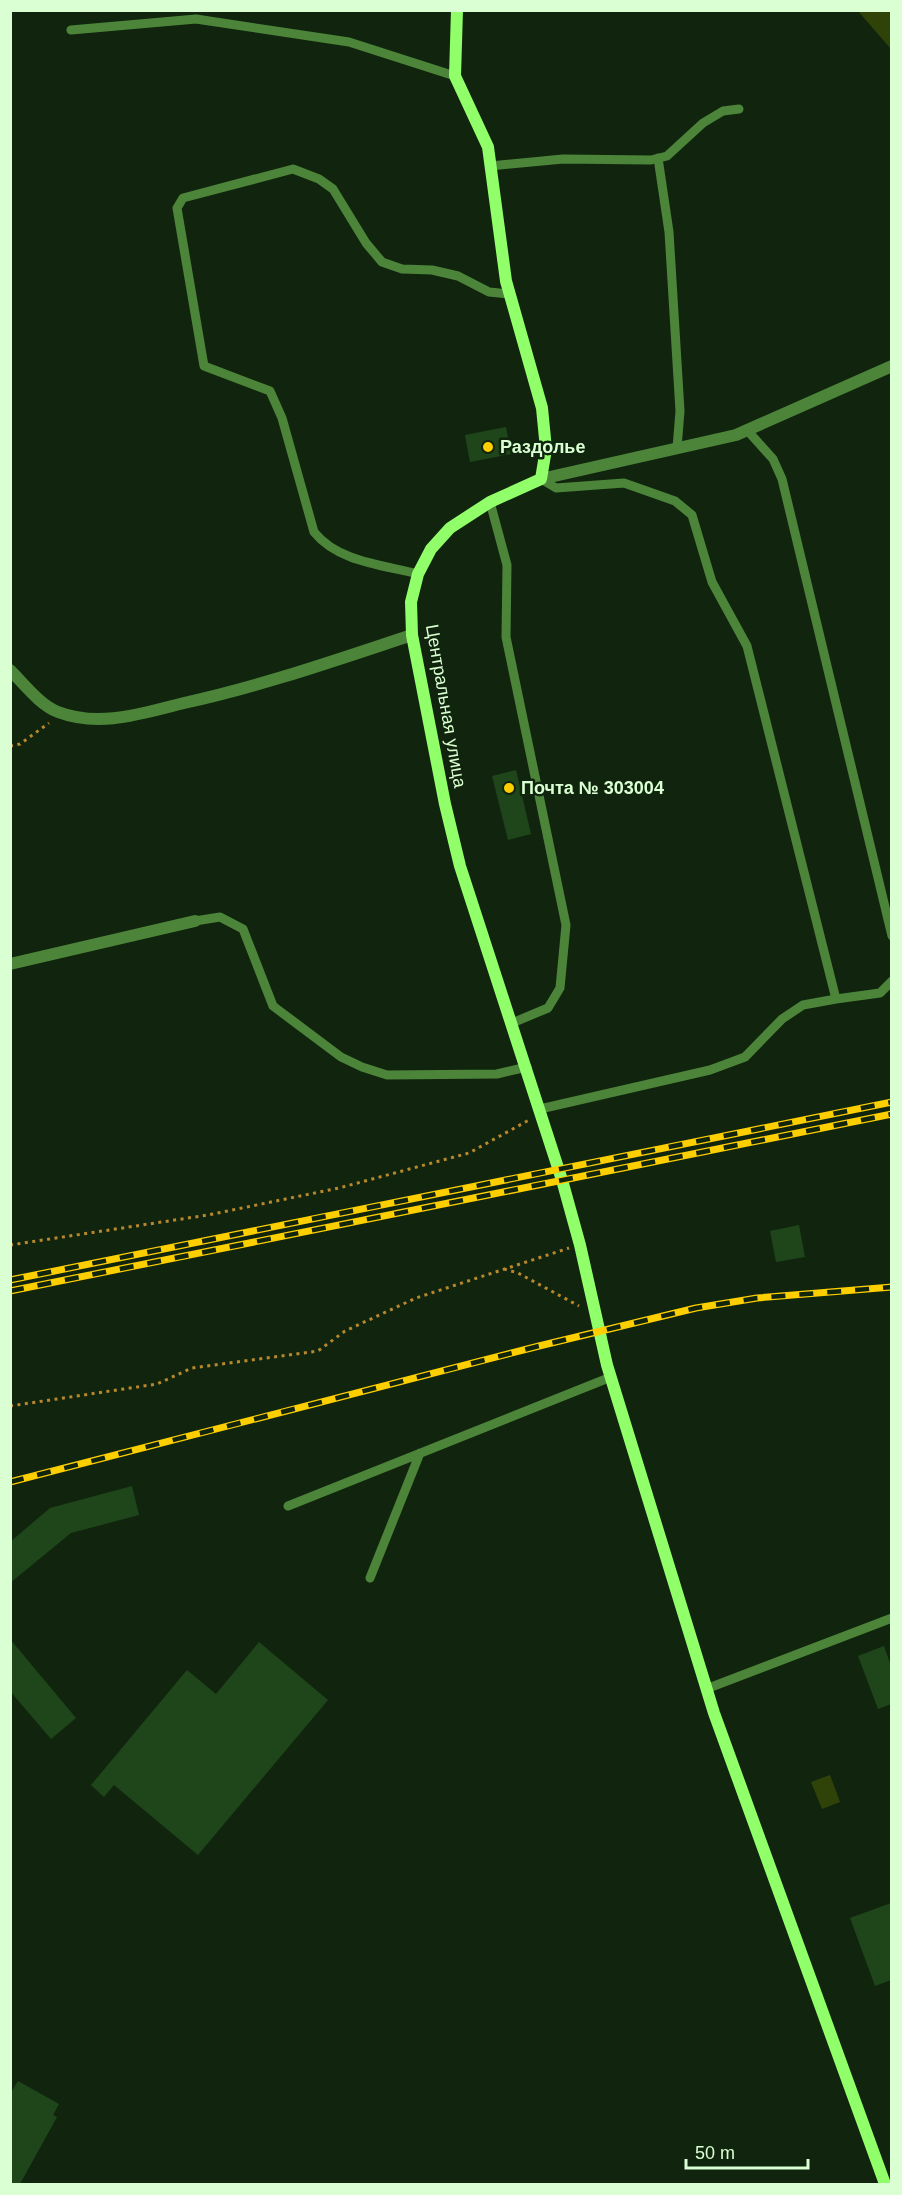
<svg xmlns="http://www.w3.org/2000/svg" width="902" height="2195" font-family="Helvetica,sans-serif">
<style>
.water{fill:#2f4309}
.building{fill:#1e461a}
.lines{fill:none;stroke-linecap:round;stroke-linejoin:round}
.path{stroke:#b8882d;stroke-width:3;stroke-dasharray:3 4.5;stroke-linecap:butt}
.lane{stroke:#4c8539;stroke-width:9}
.street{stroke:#4c8539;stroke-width:12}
.secondary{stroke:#91ff69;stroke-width:12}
.rail-casing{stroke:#fdce00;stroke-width:7}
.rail{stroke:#11250e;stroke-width:4.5;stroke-dasharray:14;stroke-linecap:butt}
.poi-dot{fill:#fdce00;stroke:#11250e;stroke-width:2}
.labels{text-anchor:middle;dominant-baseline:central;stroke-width:5;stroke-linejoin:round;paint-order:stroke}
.poi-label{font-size:18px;font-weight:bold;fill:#daffd2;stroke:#11250e;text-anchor:start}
.street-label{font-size:18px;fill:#daffd2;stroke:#11250e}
</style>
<rect width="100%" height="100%" fill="#11250e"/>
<path class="water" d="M858,11H891V49Z
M830,1775L840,1802L822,1809L811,1782Z"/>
<path class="building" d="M506,427L511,454L470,462L465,435Z
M516,770L531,834L508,840L492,776Z
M799,1225L805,1257L776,1262L770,1231Z
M132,1486L139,1515L71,1533L10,1583V1542L50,1508Z
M10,1639L76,1718L51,1739L10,1691Z
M259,1642L328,1700L198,1855L114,1785L104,1797L91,1785L187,1670L216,1694Z
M884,1646L891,1666V1704L878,1709L858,1656Z
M891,1903V1980L875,1986L850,1918Z
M18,2081L59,2104L53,2115L57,2117L20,2184H10V2094Z"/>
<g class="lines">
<path class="path" d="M10,746L20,744L49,723
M10,1245L208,1215L339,1188L469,1153L529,1120
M504,1269L518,1273L579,1306
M10,1406L157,1384L192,1368L318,1351L345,1331L416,1298L569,1248"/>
<path class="lane" d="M71,30L196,19L349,42L455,76
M658,158L669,232L680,411L677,448
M490,166L563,159L651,160L667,156L703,123L723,111L739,109
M747,430L773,459L782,479L892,936
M541,479L556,488L624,483L675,501L692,515L712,582L747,646L836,999L880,993L892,981
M490,502L507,565L506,637L566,925L560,988L548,1008L512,1023
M418,574C383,565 338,562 314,532L282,418L270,391L204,366L177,208L183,198L293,169L319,179L333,189L366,243L382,262L402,269L432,270L458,276L489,292L509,294
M195,921L220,917L243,929L273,1006L341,1057L362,1067L387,1075L497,1074L527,1067
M540,1109L710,1070L745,1057L782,1019L803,1005L836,999
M288,1506L611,1377
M370,1578L420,1453
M706,1689L892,1618"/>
<path class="street" d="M541,479L736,435L892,366
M10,670C24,684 40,705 58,712C100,728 143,713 184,703C262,686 336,660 412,635
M10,964L195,921"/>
<path class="secondary" d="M457,10L455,76L488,147L506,281L542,408L546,449L541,479L490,502L450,528L431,549L418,574L411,602L412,635L445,804L460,866L562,1180L580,1245L607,1365L714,1713L885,2184"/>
<defs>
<path id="rail" d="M10,1280L892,1102
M10,1291L892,1114
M10,1482L539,1346L696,1308L757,1298L892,1287"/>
</defs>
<use href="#rail" class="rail-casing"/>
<use href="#rail" class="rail"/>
</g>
<g class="poi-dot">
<circle cx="488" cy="447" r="6"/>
<circle cx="509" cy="788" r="6"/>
</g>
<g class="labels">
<g class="poi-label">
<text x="500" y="447">Раздолье</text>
<text x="521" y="788">Почта № 303004</text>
</g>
<g class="street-label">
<text transform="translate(446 706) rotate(80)">Центральная улица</text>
</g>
</g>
<rect width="902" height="2195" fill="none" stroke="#daffd2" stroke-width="24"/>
<path d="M686 2159v9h122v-9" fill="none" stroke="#daffd2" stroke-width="3"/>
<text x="695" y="2159" font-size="18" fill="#daffd2" stroke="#11250e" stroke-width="4.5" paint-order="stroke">50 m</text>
</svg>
